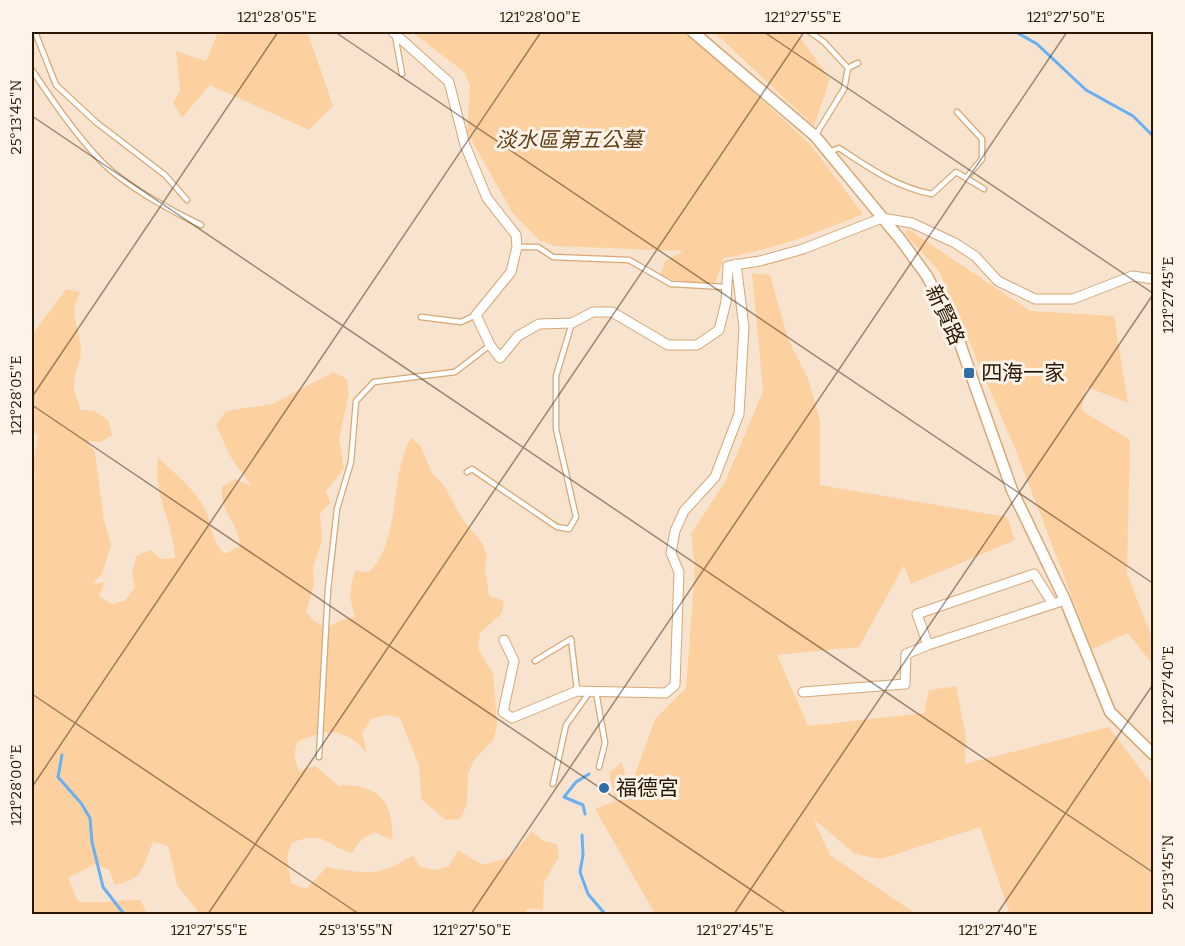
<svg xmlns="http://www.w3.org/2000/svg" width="1185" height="946" font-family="Bitter,'Noto Sans TC',serif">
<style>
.green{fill:#fdd0a0}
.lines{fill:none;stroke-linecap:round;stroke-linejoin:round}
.stream{stroke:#68b0f1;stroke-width:3}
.service-casing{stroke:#d7a774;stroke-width:7}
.minor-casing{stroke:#d7a774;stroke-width:11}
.tertiary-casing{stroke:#d7a774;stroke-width:13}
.service{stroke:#fff;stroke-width:4.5}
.minor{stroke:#fff;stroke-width:9}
.tertiary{stroke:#fff;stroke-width:10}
.ticks{fill:none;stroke:#291703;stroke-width:1.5;stroke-opacity:0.45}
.poi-dot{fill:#2e6ea4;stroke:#fdf3e8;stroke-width:2}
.labels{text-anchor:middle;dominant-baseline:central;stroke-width:6;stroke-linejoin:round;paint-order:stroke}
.park-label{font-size:21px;font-style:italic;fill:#624018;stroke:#fdf3e8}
.street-label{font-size:21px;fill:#291703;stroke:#fdf3e8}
.poi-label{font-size:21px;fill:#291703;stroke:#fdf3e8;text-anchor:start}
.neatline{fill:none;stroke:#291703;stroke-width:2}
.ticks-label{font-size:15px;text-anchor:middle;fill:#291703}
</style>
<rect width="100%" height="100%" fill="#f8e3cf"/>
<path class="green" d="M218,32H304L309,36L333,106L309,130L210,85L182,118L173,103L180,91L176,51L206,61Z
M412,32H687L810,144L863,214C817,233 773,250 724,258L715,283L703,287L660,276L665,261L683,251L555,246L539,240L512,212L467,132L470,85L464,72Z
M714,32H796L830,79L814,126Z
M908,229L1030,311L1114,316L1128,403L1087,387L1081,410L1130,440L1127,574L1153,639V665L1128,633L1092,649L1016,451L939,271L907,236L905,231Z
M752,273L770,275L788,339L809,381L820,421V485L1007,517L1015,540L911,584L904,565L859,647L777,655L808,726L924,713L929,690L956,686L966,738L965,764L1109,727L1153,786V914H1010L980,827L881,859L855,854L813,818L830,855L916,914H655L595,809L615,801L609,773L622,762L629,791L655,719L686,688L695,568L691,534L725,482L763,391Z
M66,289L80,292C68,316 80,327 81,351C81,363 74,372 74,383C73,392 78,401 81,410L94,411L108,420L112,435L101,442L87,441L95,452L104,520L111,545L102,574L92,584L105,582L99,596L112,604L124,601L135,588L132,574L136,556L150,550L161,559L175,558C173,520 153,498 158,458C174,472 193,488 204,507C213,525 209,537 225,554L240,546C237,519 221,517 222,487L235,479L251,486L230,456L216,425L226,411L273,404L333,372L347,379L349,393L339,439L344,468L326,491L330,503L320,513L322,540L313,568L314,585L306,612L315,622L328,627L341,620L355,617C349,600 349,588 355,571L369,572C402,539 388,480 411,437L421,447L432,473L443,484L463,520L483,544L487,557L485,569L489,596L504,601L502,613L480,633L478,649L493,674L497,723L494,739L474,760L468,774L467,804L460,819L446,820L421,799L419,766L400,718L386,715L371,719L362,733L367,753C343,727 329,728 297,742L294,756L299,771L315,766L339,786C377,782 395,803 392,840L374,832L360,841L352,853C324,845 324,829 292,843L287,856L291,883L306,889L327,867C345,870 364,875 383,870C393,868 403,860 413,856L420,867L436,870L449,866L458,850L483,865L510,857L532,831L543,841L557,844L559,857L544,882L543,910L529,908L523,914H200L177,885L168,846L153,842C142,868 145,878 115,885L109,870L95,864L68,878L78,901C99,906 119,898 140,900L148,914H32V474L36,477L33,465L38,436L32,429V335Z"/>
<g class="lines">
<path class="stream" d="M1016,32L1037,44L1086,90L1133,116L1154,137
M62,755L58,777L81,803L90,818L92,842L103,887L124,914
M585,814L583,805L564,797L576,782L589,774
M582,835L583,855L580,872L588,894L605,914"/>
<defs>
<path id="service" d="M35,32L56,85L97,123L165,175L187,200
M810,32L824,42L848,68L844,89L815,136
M395,35L402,74
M848,68L858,63
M32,70C53,101 75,134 101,161C124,185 171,211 201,225
M957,112L982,139V159L966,178
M829,152L839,148C869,168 896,187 932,194L956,172L984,189
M517,247H538L553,257L629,260L671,284L726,287
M421,317L461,322L476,315
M467,472L472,469L557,527L569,529L576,517L556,429V376L572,323
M535,661L571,639L577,690
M596,692L605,743L599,767
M319,757L328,589L337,509L351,462L356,401L374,382L455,372L490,345
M553,784L566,725L589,693"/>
<path id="minor" d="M393,32L449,82L465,145L487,198L516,235L517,247L511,272L476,315L490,345L500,358L518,336L539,324L572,323L593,312H612L668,345H697L719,330L726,302L728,266L760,261L803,249L882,218L912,223L955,243L975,256L998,281L1035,299H1073L1132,276L1154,279
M504,640L514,661L503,712L512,718L577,691L666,693L675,685L679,572L671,553L675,531L684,511L715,477L739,414L744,327L736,264
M928,645L917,614L1034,574L1053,604
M803,692L905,684L906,654L928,645L1065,600"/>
<path id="tertiary" d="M693,32L815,136L900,239L927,276L958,338L1012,490L1065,600L1110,712L1154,755"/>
</defs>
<use href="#service" class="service-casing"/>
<use href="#minor" class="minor-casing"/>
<use href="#tertiary" class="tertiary-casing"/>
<use href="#service" class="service"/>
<use href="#minor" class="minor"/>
<use href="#tertiary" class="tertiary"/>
</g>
<path class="ticks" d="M335,32L1154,584M764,32L1154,294M32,116L1154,873M32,397L278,32M32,405L787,914M32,694L359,914M32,787L541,32M208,914L804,32M471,914L1067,32M734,914L1154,293M997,914L1154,683"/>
<g class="poi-dot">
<rect x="963" y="367" width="12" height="12" rx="3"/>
<circle cx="604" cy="788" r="6"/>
</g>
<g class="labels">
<g class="park-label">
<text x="569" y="140">淡水區第五公墓</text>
</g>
<g class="street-label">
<text transform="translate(945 315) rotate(65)">新賢路</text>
</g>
<g class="poi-label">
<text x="981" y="373">四海一家</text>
<text x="616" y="788">福德宮</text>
</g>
</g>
<rect width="1185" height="946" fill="none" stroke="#fdf3e8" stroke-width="66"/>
<rect x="33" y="33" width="1119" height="880" class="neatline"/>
<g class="ticks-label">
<text x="277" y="22">121°28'05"E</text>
<text x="540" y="22">121°28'00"E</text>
<text x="803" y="22">121°27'55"E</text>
<text x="1066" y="22">121°27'50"E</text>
<text transform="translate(16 117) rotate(-90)" y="5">25°13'45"N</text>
<text transform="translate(1168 295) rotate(-90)" y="5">121°27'45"E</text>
<text transform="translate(16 395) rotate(-90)" y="5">121°28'05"E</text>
<text transform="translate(1168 685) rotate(-90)" y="5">121°27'40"E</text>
<text transform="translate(16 785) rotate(-90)" y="5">121°28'00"E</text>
<text transform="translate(1168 872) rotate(-90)" y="5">25°13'45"N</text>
<text x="209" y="935">121°27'55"E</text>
<text x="356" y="935">25°13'55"N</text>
<text x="472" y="935">121°27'50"E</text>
<text x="735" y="935">121°27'45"E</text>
<text x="998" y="935">121°27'40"E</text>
</g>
</svg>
